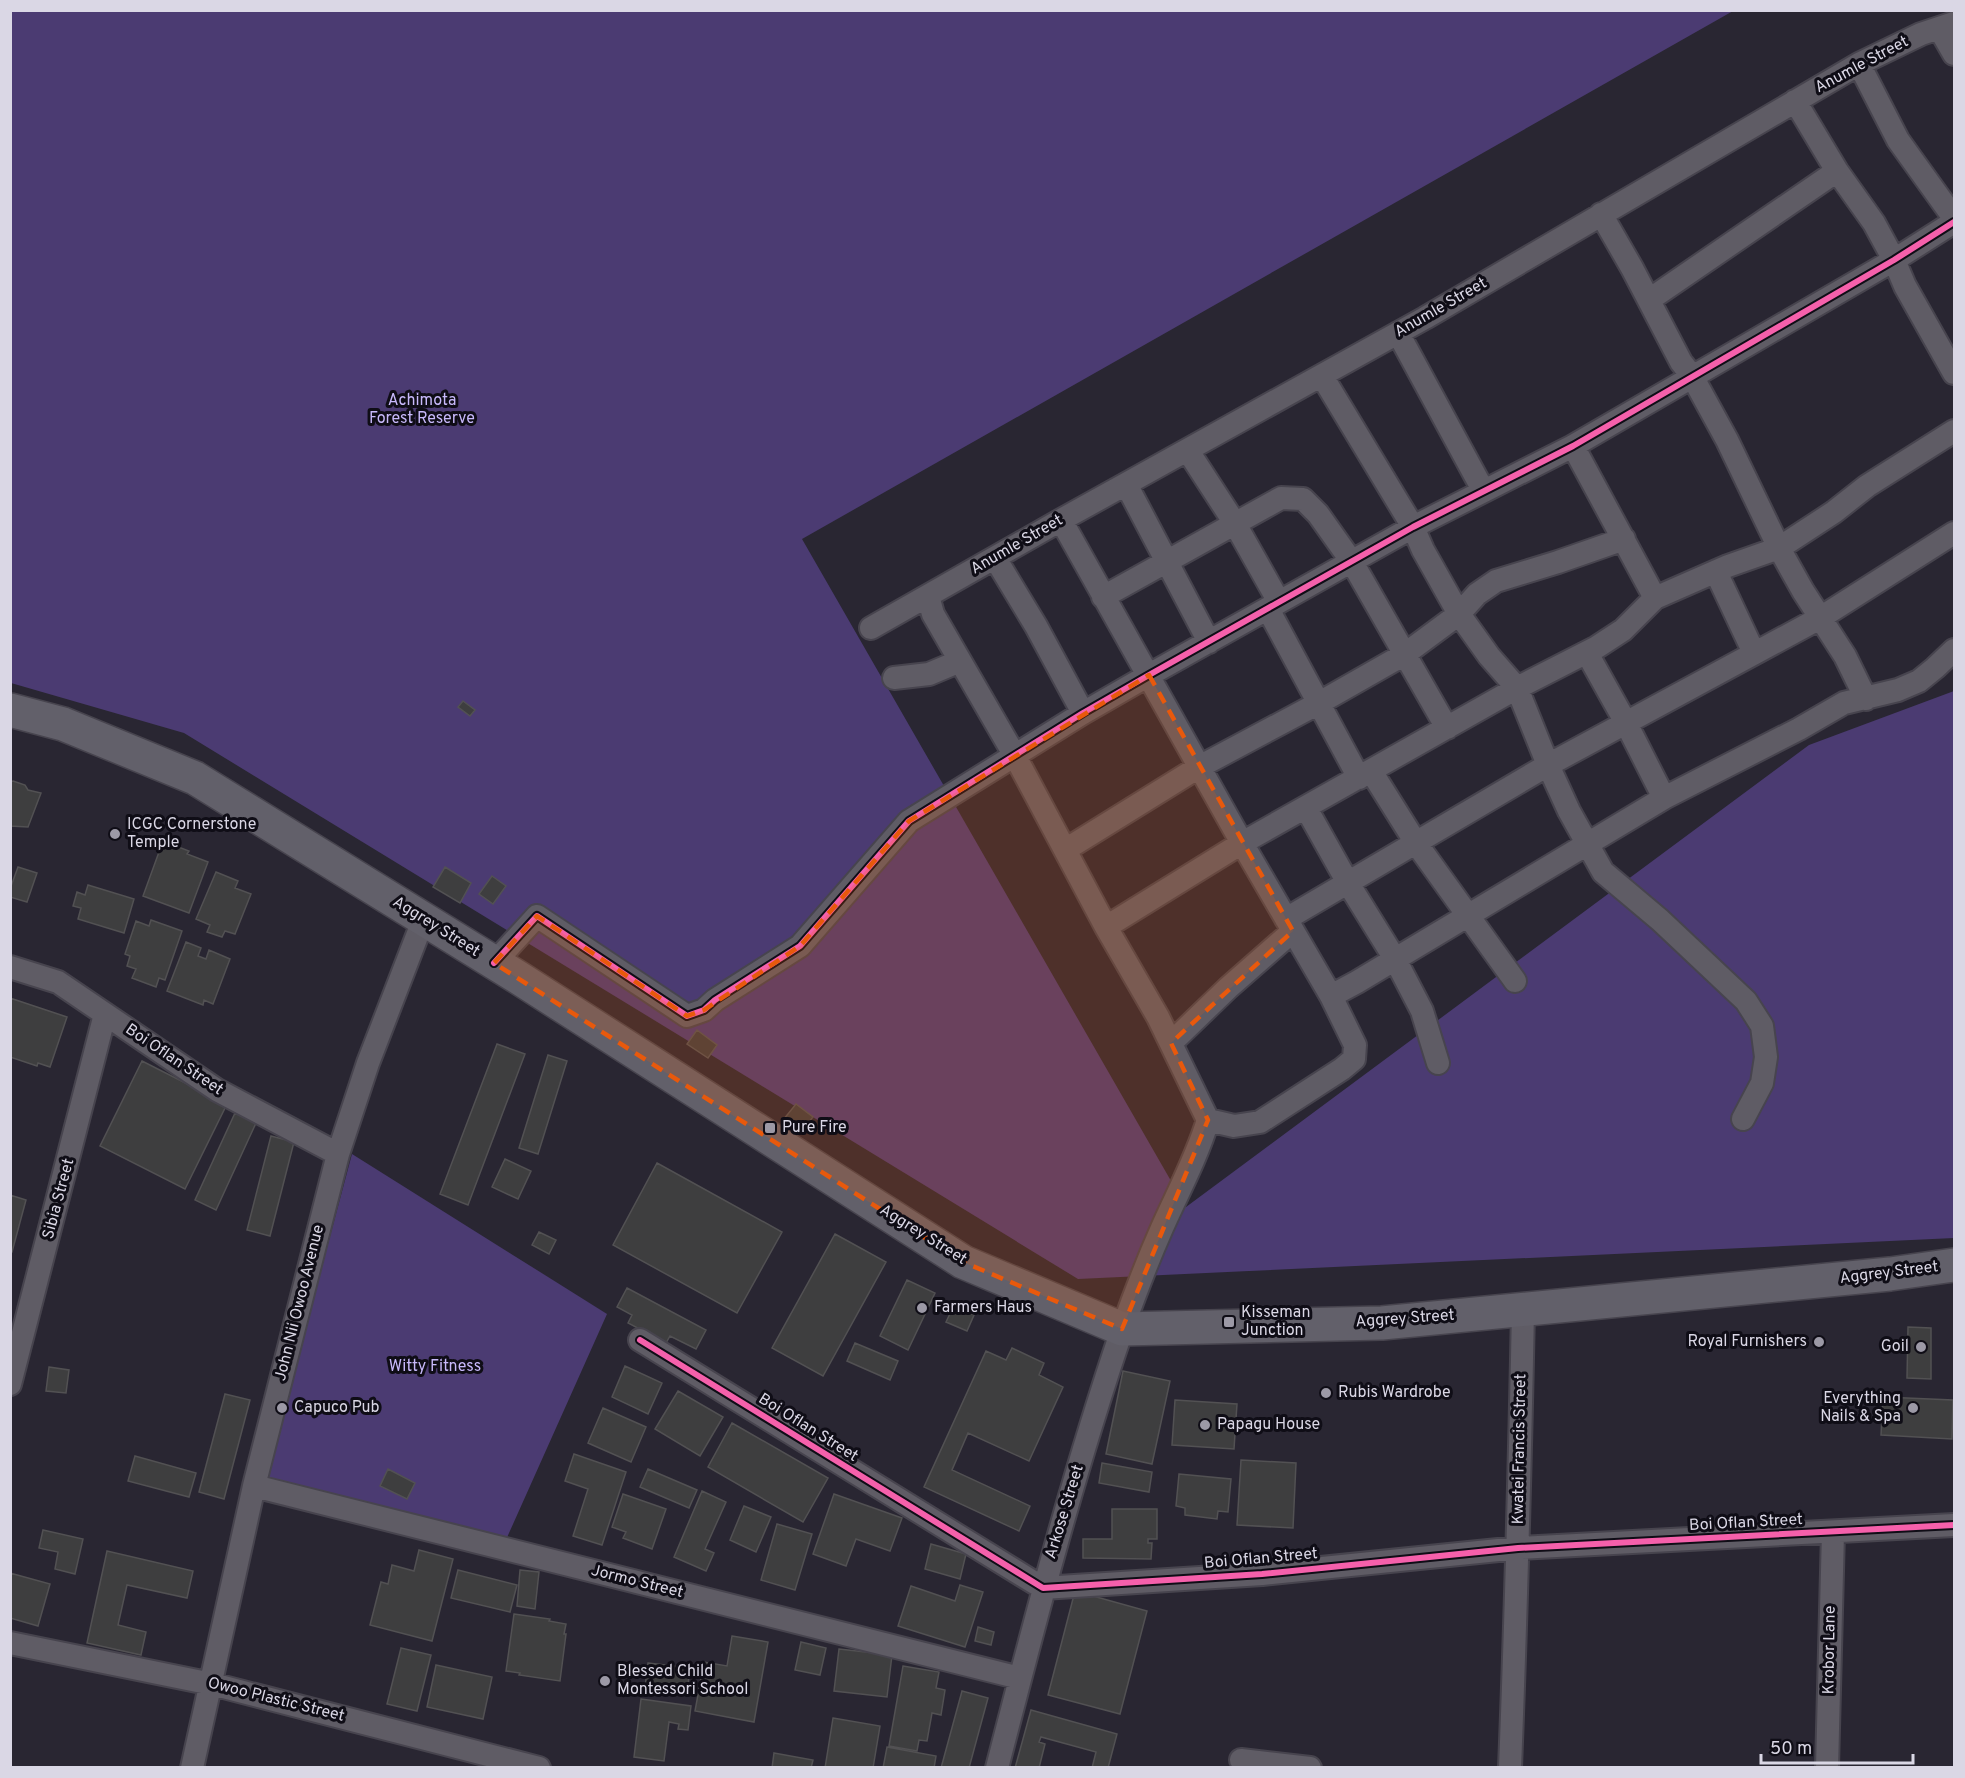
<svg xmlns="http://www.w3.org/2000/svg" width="1965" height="1778" font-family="Overpass,sans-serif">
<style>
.green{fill:#4b3b72}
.building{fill:#3e3e3f;stroke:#525153;stroke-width:1.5}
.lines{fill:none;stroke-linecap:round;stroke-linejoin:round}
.street-casing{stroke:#47444e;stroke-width:26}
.secondary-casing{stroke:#47444e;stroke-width:36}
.street{stroke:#5f5c65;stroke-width:22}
.secondary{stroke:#62606a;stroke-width:33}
.cycleway-casing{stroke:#0f0d16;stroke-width:10}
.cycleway{stroke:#f560ab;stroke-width:6}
.marked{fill:#e8590c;fill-opacity:0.2;stroke:#e8590c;stroke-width:4.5;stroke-dasharray:12 8;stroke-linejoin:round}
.poi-dot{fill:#9c99a6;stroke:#0f0d16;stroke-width:2}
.labels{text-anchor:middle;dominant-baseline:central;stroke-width:6;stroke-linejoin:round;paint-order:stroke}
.street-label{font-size:16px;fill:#dad7e5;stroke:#0f0d16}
.park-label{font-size:16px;fill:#c8b9fb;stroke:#0f0d16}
.poi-label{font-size:16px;fill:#dad7e5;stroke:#0f0d16;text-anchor:start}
</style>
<rect width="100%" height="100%" fill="#292632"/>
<path class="green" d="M10,11H1733L802,539L1186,1207L1809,745L1954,691V1238L1078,1279L184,733L11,683Z
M352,1154L607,1314L505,1542L265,1480Z"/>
<path class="building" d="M463,701L475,710L470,716L458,707Z
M13,781L25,785L28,790L41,793L28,827L10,826V782Z
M163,841L189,851L187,854L208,862L189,913L143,896Z
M18,867L37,873L27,902L10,897V889Z
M445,867L471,883L460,903L433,887Z
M216,872L238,881L235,888L251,894L235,934L225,931L222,937L207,932L210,925L196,919Z
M492,876L506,886L493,904L479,894Z
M88,885L134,899L124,933L78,919L81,908L73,906L77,892L85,895Z
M151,920L182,931L165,980L159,978L156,987L132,978L136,969L127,966L130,956L125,954L136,921L149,926Z
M186,942L201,948L198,956L206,959L209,950L230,959L213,1004L204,1000L203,1005L167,991Z
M10,998L67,1017L50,1067L38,1063L37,1066L10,1057Z
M697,1030L717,1045L708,1058L687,1044Z
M497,1044L525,1054L468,1205L440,1194Z
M548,1055L567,1061L538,1154L519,1148Z
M142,1061L227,1104L185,1189L100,1146Z
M796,1104L813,1117L800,1133L783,1120Z
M235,1113L256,1123L216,1210L195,1200Z
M271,1136L294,1142L270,1236L247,1230Z
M505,1159L531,1171L518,1199L492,1187Z
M657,1163L782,1232L737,1313L613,1245Z
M10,1195L26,1200L12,1252H10Z
M539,1232L556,1240L549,1254L532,1245Z
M835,1234L886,1262L823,1376L772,1348Z
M907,1280L935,1293L908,1350L880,1336Z
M627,1288L706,1330L696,1349L670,1336L666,1343L628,1323L632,1315L617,1307Z
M954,1305L974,1315L967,1331L946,1322Z
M1908,1327L1931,1328V1379L1907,1378Z
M855,1343L898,1361L890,1380L847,1361Z
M1012,1348L1044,1363L1039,1375L1063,1387L1029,1461L968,1433L952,1470L1030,1506L1019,1531L924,1487L986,1351L1006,1360Z
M625,1366L662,1383L648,1414L612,1397Z
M49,1367L69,1370L66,1393L46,1391Z
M1123,1371L1170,1381L1152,1464L1106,1454Z
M678,1391L723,1417L700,1456L655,1429Z
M225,1394L250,1400L224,1499L199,1492Z
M1883,1397L1953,1400L1952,1439L1881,1435Z
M1175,1400L1237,1404L1234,1449L1172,1445Z
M603,1408L646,1427L631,1462L588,1443Z
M732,1423L828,1478L803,1522L708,1467Z
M574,1454L626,1472L602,1545L573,1536L588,1489L565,1481Z
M135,1456L196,1473L189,1497L128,1481Z
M1241,1460L1296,1463L1293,1528L1237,1525Z
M1102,1463L1152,1472L1149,1492L1099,1483Z
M388,1469L415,1483L407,1499L380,1486Z
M648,1469L697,1490L689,1508L640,1487Z
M1179,1474L1231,1479L1228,1512L1218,1511L1217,1519L1185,1515V1508L1176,1506Z
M702,1491L726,1502L705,1549L714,1553L706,1571L674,1557Z
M623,1494L666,1509L652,1549L623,1538L626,1532L612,1527Z
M834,1494L902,1518L890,1551L856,1539L846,1566L813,1554Z
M744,1506L771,1517L756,1552L730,1540Z
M1112,1509H1157V1539H1148V1543H1152L1151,1559L1083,1558V1539H1112Z
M777,1524L812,1534L795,1590L761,1580Z
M43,1530L83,1539L75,1574L55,1569L58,1552L39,1548Z
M931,1544L966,1554L960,1579L925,1569Z
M419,1550L453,1559L432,1641L370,1625L381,1582L388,1584L392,1565L414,1571Z
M107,1551L193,1571L187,1598L127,1585L118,1625L146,1632L141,1655L87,1643Z
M458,1570L517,1585L510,1612L451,1598Z
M520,1570L539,1572L535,1609L517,1606Z
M10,1573L50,1584L38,1626L10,1618Z
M960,1585L983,1592L965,1647L898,1626L911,1586L955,1601Z
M1075,1591L1147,1611L1120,1714L1048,1695Z
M514,1614L550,1619L549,1621L566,1624L564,1634H566L560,1681L519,1675L520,1673L506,1671Z
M978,1627L994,1632L991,1645L975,1641Z
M732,1636L768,1642L754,1722L695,1711L704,1662L727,1666Z
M801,1642L826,1648L820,1675L795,1670Z
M401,1648L431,1655L417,1711L387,1704Z
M839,1649L892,1655L887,1697L834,1691Z
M648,1663L690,1668L687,1693L645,1687Z
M436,1665L492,1677L483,1719L427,1707Z
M903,1666L939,1672L936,1688L945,1690L941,1715L932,1713L927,1741L919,1740L917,1751L889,1746Z
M962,1691L988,1698L969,1768H941Z
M641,1699L691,1706L688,1730L678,1729L679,1724L669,1722L664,1761L634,1757Z
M1031,1710L1117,1734L1108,1768H1092L1096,1752L1041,1737L1039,1742L1045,1744L1039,1768H1015Z
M833,1718L880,1726L873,1768H825Z
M887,1747L936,1756L934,1768H883Z
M774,1753L813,1760L811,1768H772Z"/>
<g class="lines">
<defs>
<path id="street" d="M1939,28L1954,54
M1859,64L1898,140L1954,218
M1795,101L1837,171L1874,223L1894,260L1905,286L1954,373
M1601,214L1632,268L1681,362L1692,376L1727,440L1779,548L1803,591L1845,656L1866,699
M1649,300L1837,171
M1398,333L1483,490
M1322,376L1413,527L1423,550L1459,614L1489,656L1517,688L1548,765L1569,811L1603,872L1660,920L1746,1001L1762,1026L1766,1057L1762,1083L1743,1119
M1573,446L1655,598
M1188,451L1234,522L1279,602
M1126,484L1209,642
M1061,520L1242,843L1331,996L1355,1045L1354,1059L1342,1069L1260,1122L1234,1126L1208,1120
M995,558L1036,626L1083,713
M1716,572L1754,653
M928,596L933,614L1015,756L1106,927L1158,1017L1208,1120C1197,1157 1178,1192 1162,1228C1147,1262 1134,1296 1122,1330C1073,1474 1035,1620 997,1768
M1103,597L1281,498L1303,499L1318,514L1352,562L1447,728
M1268,609L1359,778
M871,628L1061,520L1425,318L1859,64L1921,34L1954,23
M1587,653L1626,723L1664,798
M894,678L929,674L960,661
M1371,771L1416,843L1515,981
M1306,808L1348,883L1395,959L1422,1011L1438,1063
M1065,850L1199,767L1319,703L1405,654L1459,614L1477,594L1496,581L1558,562L1624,539
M1286,919L1548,765L1820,618L1954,533
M1106,927L1242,843L1517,688L1597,647L1623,630L1655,598L1728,566L1779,548L1834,512L1867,486L1954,431
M494,963L537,916L687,1016L704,1010L715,1000L800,946L909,821L1083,713L1149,675L1413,527L1573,446L1894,260L1954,222
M10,967L58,982L217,1090L338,1154
M1331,996L1357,982L1664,798L1799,729L1844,703L1898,690L1919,681L1935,668L1954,650
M1171,1043L1228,988L1293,931
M640,1340L1043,1588L1262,1574L1518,1548L1954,1525
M10,1384L105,1014
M254,1486L1020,1678
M10,1643L212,1684L539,1768
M1241,1760L1310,1768
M192,1768L254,1486L338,1154L368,1063L424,918
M1510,1768C1516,1615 1520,1462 1523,1310
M1827,1768L1833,1532"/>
<path id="secondary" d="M10,710L63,724L195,778L519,978L963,1262L1122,1329L1382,1323L1890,1274L1954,1265"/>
</defs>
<use href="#street" class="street-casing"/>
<use href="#secondary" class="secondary-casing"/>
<use href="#street" class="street"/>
<use href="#secondary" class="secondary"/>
<defs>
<path id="cycleway" d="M494,963L537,916L687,1016L704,1010L715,1000L800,946L909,821L1083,713L1149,675L1413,527L1573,446L1894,260L1954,222
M640,1340L1043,1588L1262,1574L1518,1548L1954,1525"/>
</defs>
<use href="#cycleway" class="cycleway-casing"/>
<use href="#cycleway" class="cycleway"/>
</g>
<path class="marked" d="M1149,675L1293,931L1171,1043L1208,1120L1122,1329L963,1262L494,963L537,916L687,1016L704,1010L800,946L909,821Z"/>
<g class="poi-dot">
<circle cx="115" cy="834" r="6"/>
<rect x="764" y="1122" width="12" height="12" rx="3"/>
<circle cx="922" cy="1308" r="6"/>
<rect x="1223" y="1316" width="12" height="12" rx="3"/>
<circle cx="1819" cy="1342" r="6"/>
<circle cx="1921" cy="1347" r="6"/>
<circle cx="1326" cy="1393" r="6"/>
<circle cx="282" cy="1408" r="6"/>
<circle cx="1913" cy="1408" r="6"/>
<circle cx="1205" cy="1425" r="6"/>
<circle cx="605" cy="1681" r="6"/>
</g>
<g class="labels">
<g class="street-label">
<text transform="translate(1862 65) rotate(-28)">Anumle Street</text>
<text transform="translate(1441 308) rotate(-30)">Anumle Street</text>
<text transform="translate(1017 545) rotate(-30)">Anumle Street</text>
<text transform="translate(436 927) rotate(32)">Aggrey Street</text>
<text transform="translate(174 1060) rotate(34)">Boi Oflan Street</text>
<text transform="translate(59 1199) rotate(-75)">Sibia Street</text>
<text transform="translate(923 1235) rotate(32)">Aggrey Street</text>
<text transform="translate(1889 1273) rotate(-7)">Aggrey Street</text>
<text transform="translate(300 1303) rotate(-76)">John Nii Owoo Avenue</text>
<text transform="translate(1405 1319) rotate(-4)">Aggrey Street</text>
<text transform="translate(808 1428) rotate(32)">Boi Oflan Street</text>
<text transform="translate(1520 1449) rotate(-89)">Kwatei Francis Street</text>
<text transform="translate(1065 1512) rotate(-73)">Arkose Street</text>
<text transform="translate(1746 1523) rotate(-3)">Boi Oflan Street</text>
<text transform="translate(1261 1559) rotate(-5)">Boi Oflan Street</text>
<text transform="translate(637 1582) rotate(14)">Jormo Street</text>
<text transform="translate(1830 1650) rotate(-89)">Krobor Lane</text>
<text transform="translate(276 1700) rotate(14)">Owoo Plastic Street</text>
</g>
<g class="park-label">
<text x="422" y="401">Achimota<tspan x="422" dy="18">Forest Reserve</tspan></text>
<text x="435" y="1367">Witty Fitness</text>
</g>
<g class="poi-label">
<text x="127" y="825">ICGC Cornerstone<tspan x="127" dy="18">Temple</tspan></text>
<text x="782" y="1128">Pure Fire</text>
<text x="934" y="1308">Farmers Haus</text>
<text x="1241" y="1313">Kisseman<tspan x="1241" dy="18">Junction</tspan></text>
<text x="1807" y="1342" text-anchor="end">Royal Furnishers</text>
<text x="1909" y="1347" text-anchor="end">Goil</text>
<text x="1338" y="1393">Rubis Wardrobe</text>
<text x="1901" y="1399" text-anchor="end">Everything<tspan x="1901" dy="18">Nails &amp; Spa</tspan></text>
<text x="294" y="1408">Capuco Pub</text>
<text x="1217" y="1425">Papagu House</text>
<text x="617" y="1672">Blessed Child<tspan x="617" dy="18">Montessori School</tspan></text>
</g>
</g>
<rect width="1965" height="1778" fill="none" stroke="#dad7e5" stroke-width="24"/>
<path d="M1761 1754v9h152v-9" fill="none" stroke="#dad7e5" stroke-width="3"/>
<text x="1770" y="1754" font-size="18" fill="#dad7e5" stroke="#0f0d16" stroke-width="4.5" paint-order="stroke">50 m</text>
</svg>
